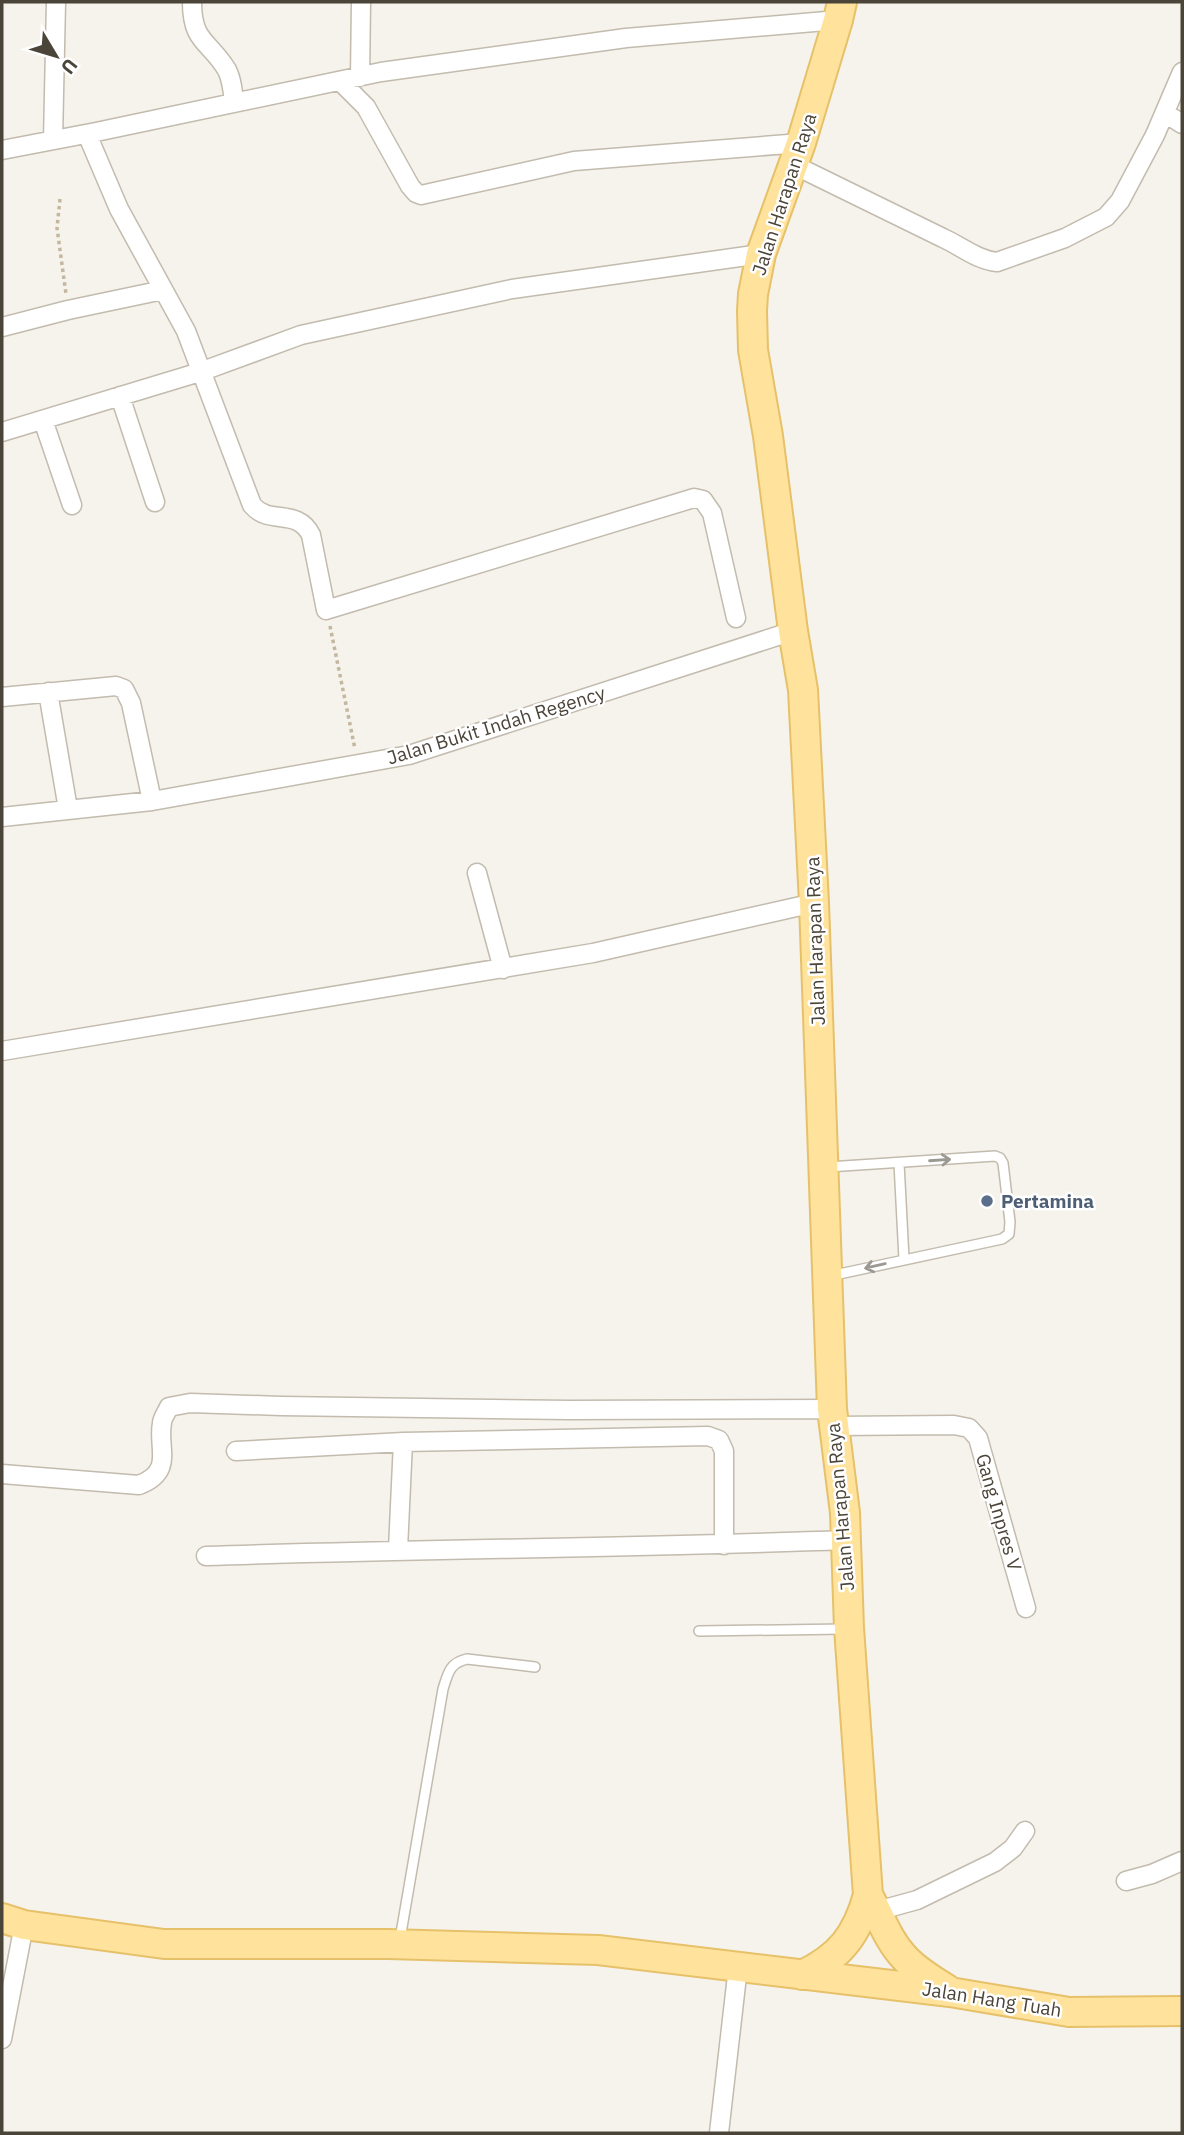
<svg xmlns="http://www.w3.org/2000/svg" width="1184" height="2135" font-family="'IBM Plex Sans',sans-serif">
<style>
.lines{fill:none;stroke-linecap:round;stroke-linejoin:round}
.lane-casing{stroke:#c2bbae;stroke-width:12}
.street-casing{stroke:#c2bbae;stroke-width:21}
.primary-casing{stroke:#e6c16a;stroke-width:32}
.path{stroke:#c4b79f;stroke-width:3.5;stroke-dasharray:3.5 3.5;stroke-linecap:butt}
.lane{stroke:#fff;stroke-width:9}
.street{stroke:#fff;stroke-width:18}
.primary{stroke:#ffe39c;stroke-width:28}
.oneway{stroke:#9c9892}
.service-dot{fill:#5c6f8a;stroke:#fff;stroke-width:2.5}
.labels{text-anchor:middle;dominant-baseline:central;stroke-width:5;stroke-linejoin:round;paint-order:stroke}
.street-label{font-size:19px;fill:#4b4439;stroke:#fff}
.service-label{font-size:19px;font-weight:bold;fill:#4e5e75;stroke:#fff;text-anchor:start}
</style>
<rect width="100%" height="100%" fill="#f6f3ec"/>
<g class="lines">
<defs>
<path id="lane" d="M899,1163L904,1259
M828,1167L995,1156L1000,1158L1003,1163L1010,1222L1009,1234L1002,1239L830,1276
M699,1631L844,1629
M400,1939L443,1689C448,1674 449,1663 467,1659L535,1667"/>
<path id="street" d="M192,2C192,43 209,40 227,70C232,80 233,92 234,103
M360,77L361,2
M340,81L366,107L410,186L416,193L421,195L574,161L801,143
M1165,113L1182,124
M87,134L119,209L186,331L252,505C269,526 297,507 311,535L326,610L694,498L703,500L712,513L736,618
M53,140L56,2
M2,150L96,132L381,72L626,38L838,20
M792,164C842,189 893,213 943,238C961,246 977,260 997,262L1065,238L1106,217L1120,201L1155,135L1182,72
M2,327L68,310L163,290
M120,396L155,502
M43,420L72,505
M2,432L200,372L301,335L512,289L761,254
M48,692L68,809
M2,697L116,686L124,689L131,703L152,801
M2,817L152,801L409,755L793,631
M477,873L503,969
M2,1051L593,953L814,903
M834,1426L954,1425L969,1428L978,1438L1026,1608
M236,1451L403,1442L708,1436L719,1440L724,1451V1545
M2,1474L139,1485C175,1471 157,1448 162,1423C162,1418 167,1412 169,1407L190,1403L281,1406L570,1410L832,1409
M398,1549L403,1442
M206,1556C419,1549 633,1548 846,1540
M1126,1881L1152,1874L1182,1861
M877,1911L917,1900L995,1862L1013,1848L1025,1831
M2,2039L24,1925
M719,2133L738,1967"/>
<path id="primary" d="M868,1895C880,1916 888,1940 904,1957C916,1971 933,1980 948,1990
M2,1918L24,1925L164,1944H388L598,1950L950,1992L1069,2012L1182,2011
M802,1975C840,1957 857,1935 868,1895L849,1628L845,1513L832,1409L814,903L803,690L793,631L768,436L753,350L752,311L753,294L761,254L801,143L838,20L842,2"/>
</defs>
<use href="#lane" class="lane-casing"/>
<use href="#street" class="street-casing"/>
<use href="#primary" class="primary-casing"/>
<path class="path" d="M60,199L57,228L66,294
M330,626L355,749"/>
<use href="#lane" class="lane"/>
<use href="#street" class="street"/>
<use href="#primary" class="primary"/>
</g>
<defs><path id="oneway-shaft" d="M-6 0H5M1.5-3L5.5 0L1.5 3" fill="none" stroke-width="1.6" stroke-linecap="round" stroke-linejoin="round" transform="scale(1.75)"/></defs>
<g class="oneway">
<use href="#oneway-shaft" transform="translate(940 1160) rotate(-4)"/>
<use href="#oneway-shaft" transform="translate(875 1266) rotate(167)"/>
</g>
<circle class="service-dot" cx="987" cy="1201" r="7"/>
<g class="labels">
<g class="street-label">
<text transform="translate(784 194) rotate(-72)">Jalan Harapan Raya</text>
<text transform="translate(496 725) rotate(-17)">Jalan Bukit Indah Regency</text>
<text transform="translate(815 941) rotate(-92)">Jalan Harapan Raya</text>
<text transform="translate(840 1507) rotate(-95)">Jalan Harapan Raya</text>
<text transform="translate(999 1512) rotate(74)">Gang Inpres V</text>
<text transform="translate(992 1999) rotate(9)">Jalan Hang Tuah</text>
</g>
<g class="service-label">
<text x="1001" y="1201">Pertamina</text>
</g>
</g>
<rect width="1184" height="2135" fill="none" stroke="#4b4439" stroke-width="7"/>
<g transform="translate(56 56) rotate(128)" stroke="#ffffff" stroke-width="5" paint-order="stroke">
<path d="M0-5L12 26L0 18L-12 26Z" fill="#4b4439"/>
<text y="-10" font-size="19" font-weight="bold" text-anchor="middle" fill="#4b4439">U</text>
</g>
</svg>
